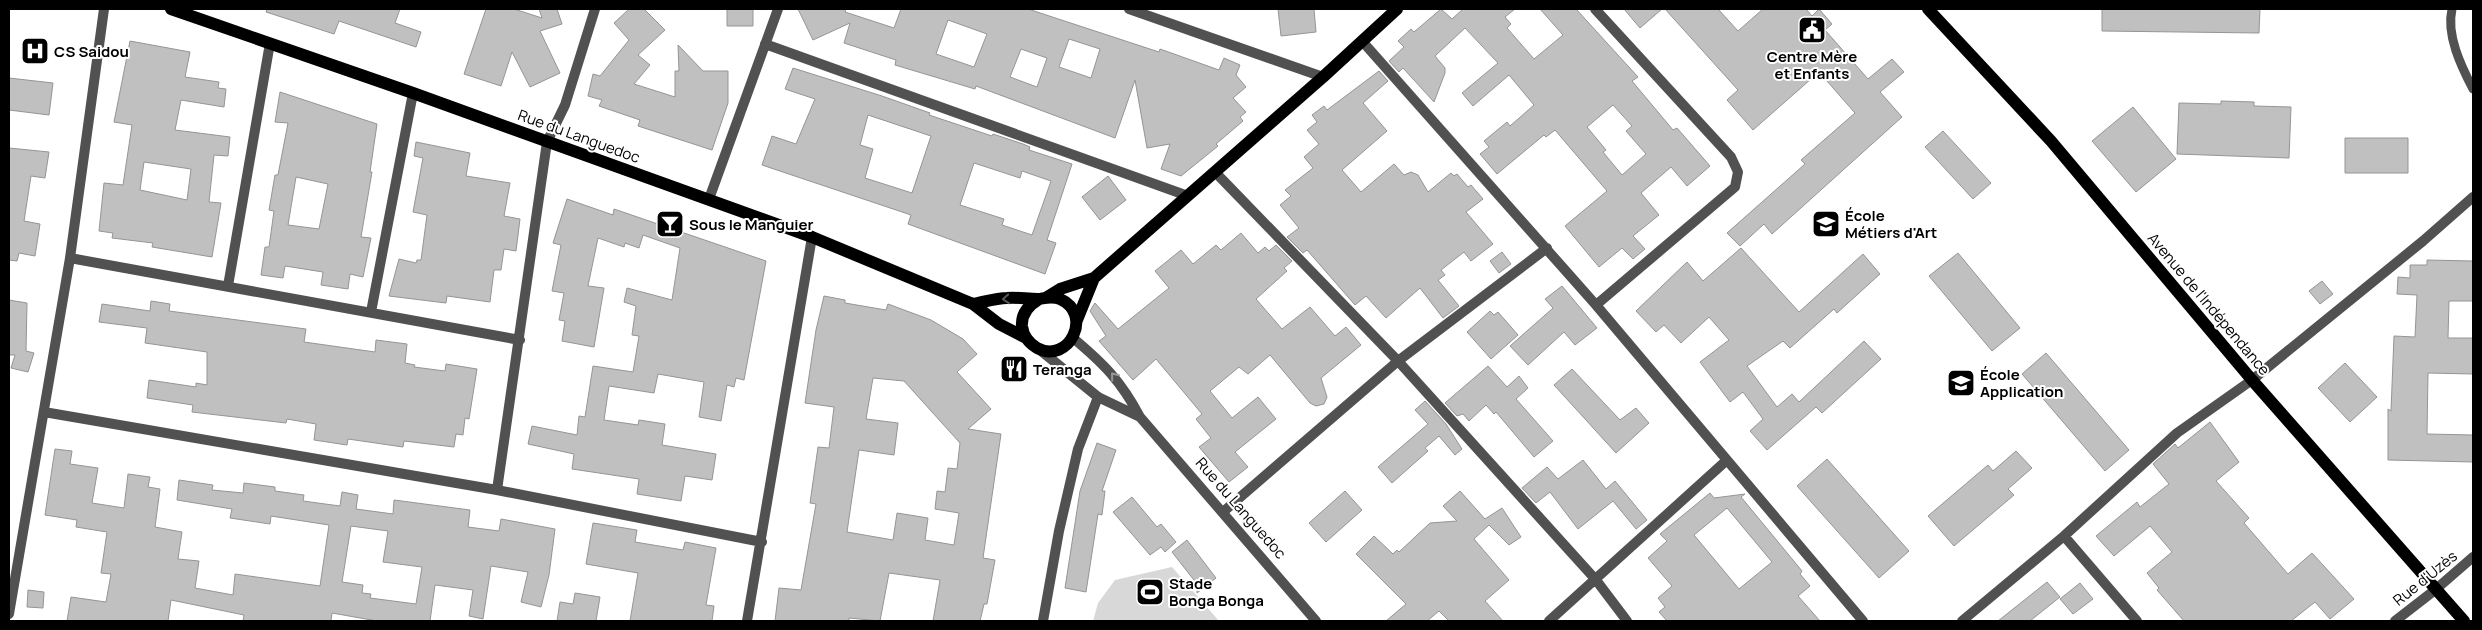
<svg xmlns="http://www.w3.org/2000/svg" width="2482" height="630" font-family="Manrope,sans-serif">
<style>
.green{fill:#d8d8d8}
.building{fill:#c0c0c0;stroke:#959595;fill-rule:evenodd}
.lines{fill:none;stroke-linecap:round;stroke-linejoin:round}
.service{stroke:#515151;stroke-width:9}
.minor{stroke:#515151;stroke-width:10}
.tertiary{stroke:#515151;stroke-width:10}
.primary{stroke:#000;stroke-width:12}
.oneway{stroke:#595959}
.oneway2{stroke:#979797}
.labels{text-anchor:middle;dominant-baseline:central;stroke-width:4;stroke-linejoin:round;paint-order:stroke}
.poi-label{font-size:15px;font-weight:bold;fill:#000;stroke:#fff;text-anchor:start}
.street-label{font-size:15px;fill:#000;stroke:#fff}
</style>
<rect width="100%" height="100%" fill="#fff"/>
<path class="green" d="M1172,567L1219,621H1093L1098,603L1115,580Z"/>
<path class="building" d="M267,9H400L395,23L421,32L416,47L339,21L334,34L266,12Z
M486,9H514L542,18L539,9H557L562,24L540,31L560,73L530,87L512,52L501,86L464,74Z
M629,9H644L665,30L638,55L650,65L634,84L675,97V71H679L678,45L703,71H728V103L712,150L638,126L640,120L599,106L602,100L588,96L593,74L600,76L629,40L614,23Z
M727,9H753V26H727Z
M798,9H846L845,12L894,28L901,9H1028L1159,52L1160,49L1219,70L1224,58L1240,65L1236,75L1246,87L1233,98L1246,112L1240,117L1243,121L1216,144L1218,146L1181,176L1161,169L1170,144L1147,148L1135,80L1115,138L976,86L975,89L895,65L896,60L844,43L850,23L813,40ZM948,20L987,34L974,67L936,54ZM1069,39L1100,49L1091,78L1059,67ZM1021,49L1047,58L1037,87L1010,77Z
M1278,9H1314L1316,32L1281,36Z
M1441,9L1452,19L1463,9H1515L1505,17L1511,24L1507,28L1534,59L1563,35L1540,9H1576L1638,77L1632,81L1673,130L1677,128L1710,166L1687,186L1671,167L1641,193L1659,215L1633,236L1645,249L1633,259L1622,248L1599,267L1565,226L1607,191L1555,130L1546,137L1544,135L1497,174L1480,154L1489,147L1484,141L1507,122L1510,126L1534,105L1509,75L1473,106L1462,93L1498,63L1465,28L1435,56L1445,68V73L1434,102L1403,68L1399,72L1389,61L1404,47L1398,41L1411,29L1414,32ZM1613,105L1632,126L1626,131L1646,154L1622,175L1603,152L1606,150L1587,127Z
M1624,9H1662L1640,28Z
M1665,9H1718L1738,31L1763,9H1806L1812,16L1819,9L1832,24L1825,30L1868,79L1892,59L1904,72L1880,92L1902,117L1772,234L1764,224L1740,246L1727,233L1805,164L1801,160L1855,113L1819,72L1753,130L1727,100L1738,90Z
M2102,9H2260L2259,33L2102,31Z
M130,41L190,52L185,77L219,82L218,88L226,89L224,107L181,100L175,130L230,137L228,156L214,155L209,202L221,203L212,257L152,247L153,243L112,238L113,233L99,231L104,183L123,185L132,125L114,122ZM144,162L191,169L187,200L140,190Z
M793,68L882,96L930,113L929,115L992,136L993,134L1023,144L1030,147L1029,150L1072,164L1047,240L1056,243L1045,274L908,224L911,215L762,165L772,136L796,144L815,99L785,89ZM868,115L931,136L912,193L865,178L873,149L860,145ZM974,163L1020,178L1022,171L1051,181L1032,235L1002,225L1004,219L960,205Z
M1379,71L1388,81L1363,103L1387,131L1342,170L1361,192L1394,164L1404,175L1411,172L1418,175L1428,192L1451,173L1454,176L1457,174L1468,187L1471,185L1483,199L1466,212L1493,244L1471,261L1464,252L1441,270L1445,275L1438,280L1459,306L1443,318L1420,288L1386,318L1366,296L1355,305L1307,250L1303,253L1287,237L1299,228L1280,205L1291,196L1285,190L1313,168L1304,157L1319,144L1307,130L1317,122L1312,115L1324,106L1327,110Z
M9,78L53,83L49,115L9,110Z
M280,92L377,124L370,172H372L361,237L371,238L363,277L350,274L348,289L321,285L323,272L285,266L283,278L261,275L265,247H269L274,211L269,210L275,175H278L288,123L275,122ZM296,177L328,184L319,229L288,225Z
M2221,101L2254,102V106L2291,107L2289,158L2177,154L2179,103L2221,104Z
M2133,107L2176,159L2136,192L2092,141Z
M1943,131L1991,183L1973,199L1925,147Z
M2345,138H2408V173H2345Z
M416,142L470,153L466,176L510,183L504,216L520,219L516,251L504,249L501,270H494L490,302L447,296L446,303L389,296L399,259L416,263L417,260H421L427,215L413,212L423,158L414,156Z
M9,148L49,152L45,178L31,176L24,221L40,224L35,256L19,253L17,261L9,260Z
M1108,176L1126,200L1100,220L1082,197Z
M567,199L613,215L614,209L766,261L744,380L736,378L734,387L727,385L721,421L699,417L704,382L658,374L654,393L609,386L604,420L638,425L639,420L665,424L662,445L716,454L712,480L685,476L681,501L637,494L639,479L572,469L574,454L528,444L532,426L577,435L579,416L585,417L593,366L633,372L639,336L632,335L636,306L624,302L627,288L672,300L680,248L643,235L639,248L625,243L624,247L598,238L588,286L604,288L594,347L562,341L565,321L559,320L564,293L552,291L561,245L553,243Z
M1241,233L1258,253L1265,247L1269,251L1276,245L1292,261L1284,268L1287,271L1256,299L1282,329L1310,307L1335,336L1346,327L1361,345L1321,378L1327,397L1324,404L1316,406L1310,403L1270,355L1248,374L1239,367L1210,391L1232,418L1258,397L1276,419L1235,452L1248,467L1229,482L1199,447L1211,438L1196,419L1202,414L1156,359L1133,380L1099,341L1106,336L1090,311L1095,303L1118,329L1169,288L1155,271L1181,250L1193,264L1216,245L1221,250Z
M1741,248L1799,312L1863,254L1880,274L1837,313L1834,309L1790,348L1783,341L1747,366L1777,407L1792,394L1799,402L1864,341L1881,359L1822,413L1816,407L1767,450L1750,431L1763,419L1743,392L1730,402L1700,362L1729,340L1709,317L1681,343L1664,325L1656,332L1636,311L1687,262L1703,281Z
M1502,252L1511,264L1499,273L1490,261Z
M1958,253L2020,328L1992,351L1929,276Z
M2427,260L2473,261V301H2449L2448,338H2473V374L2428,373L2427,434L2473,435V462L2388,460V409L2391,411L2394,336L2415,337L2417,295L2397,294L2398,277L2410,278V265H2427Z
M2322,281L2333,294L2320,304L2309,291Z
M1562,286L1597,328L1575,345L1564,332L1528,365L1510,346L1553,308L1545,299Z
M824,296L845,300V303L886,310L888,304L931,320L963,339L977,354L957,372L991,409L968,429L1001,434L983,558L995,560L987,604H984L980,621H933L940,580L889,573L880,621L849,618V621H775L779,588L801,590L816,504L810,503L818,447L829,448L834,407L805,403L816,330ZM873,378L904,381L960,443L957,469L948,468L945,492L937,491L935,509L959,513L954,545L925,540L928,518L897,513L893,540L847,532L859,450L894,455L898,423L866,419Z
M9,300L27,303L26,351L34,353L28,372L11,368L15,355H9Z
M151,301L170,304L169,311L306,329L304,342L375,352L376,340L407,344L405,363L415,365L414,367L445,371L446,364L477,369L469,419L465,418L463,435L456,434L454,447L404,441L403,447L348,439L347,445L314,440L316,424L287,419L286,423L192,412L193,405L147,398L149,380L196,387V383L207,385V352L145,343L147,328L99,322L102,304L150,311Z
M1490,311L1494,315L1498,312L1518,335L1491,359L1467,332Z
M2046,353L2129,450L2105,471L2022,374Z
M2345,363L2377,397L2350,422L2318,388Z
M1488,366L1507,387L1519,376L1528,388L1516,399L1553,441L1534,457L1496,412L1494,414L1486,405L1469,421L1463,414L1457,416L1445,403Z
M1572,369L1620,420L1636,408L1649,423L1616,453L1554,385Z
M1425,401L1446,424L1462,449L1455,455L1439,436L1425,448L1428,451L1392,483L1378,467L1428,424L1415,410Z
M2210,422L2239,462L2216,481L2249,518L2244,523L2288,574L2312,553L2354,599L2330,619L2315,602L2291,621H2184L2157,590L2159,588L2147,573L2172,552L2150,526L2114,556L2096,536L2137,502L2140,507L2169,484L2153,464L2175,444L2178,448Z
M1097,443L1116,450L1102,491H1105L1102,515L1098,514L1086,592L1065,588L1080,491Z
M55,449L72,451L70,464L98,468L92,503L124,508L128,474L150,477L148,487L160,489L155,527L182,532L178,559L199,561L195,588L233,595L235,574L320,586L329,525L271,516L270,524L230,518L232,509L177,500L179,480L213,485L212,490L243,493L244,483L275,487V491L304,495L303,501L340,506L342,492L358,495L356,509L393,514L394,500L470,510L468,527L499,531L501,519L555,529L549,575L541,607L521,602L528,572L491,566L483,619L469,616L473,590L435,585L430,621H377L332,613L331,621H243L244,615L171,600L168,621H67L71,597L106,602L111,574L101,573L107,532L76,527L77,520L45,515ZM351,526L388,531L383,562L422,567L416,604L370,598L371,594L362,593L363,585L342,582Z
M2016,451L2032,468L2008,489L2014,495L1954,546L1928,516L1988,465L1993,471Z
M1827,459L1909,551L1879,578L1797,486Z
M1583,460L1606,489L1615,481L1647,520L1636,529L1613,501L1578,529L1550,492L1536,503L1522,488L1547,467L1558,479Z
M1345,491L1362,510L1326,542L1309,523Z
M1460,491L1485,519L1502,508L1521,537L1509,545L1489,525L1474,539L1509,580L1485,601L1503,621H1449L1439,611L1427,621H1386L1406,604L1356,554L1374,536L1393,554L1397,550L1399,552L1430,523L1457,521L1443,506Z
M1710,493L1714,498L1745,494L1741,497L1802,571L1800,574L1810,586L1798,596L1820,621H1667L1659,612L1665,607L1658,598L1672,586L1648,558L1667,541L1660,534ZM1727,508L1772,562L1739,589L1694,535Z
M1132,497L1157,527L1161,524L1176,542L1165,552L1161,547L1150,555L1113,512Z
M593,523L637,530L635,542L683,550L685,542L716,548L706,605L714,606L712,621H630L638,573L586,564Z
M1187,540L1216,578L1197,593V584L1172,552Z
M2047,582L2060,597L2030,621H1998Z
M2080,583L2093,599L2073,614L2060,599Z
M28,590L44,592L43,608L27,607Z
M575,593L600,597L596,621H557L560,602L573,604Z"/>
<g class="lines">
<path class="service" d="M2452,9C2446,35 2461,66 2473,89"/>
<path class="minor" d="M1129,9L1323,77
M1595,9L1731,157L1738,172L1735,187L1596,305
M1362,41L1596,305L1863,621
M765,44L1188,196
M1215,172L1398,361L1596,580L1627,621
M709,199L778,9
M70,258L520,340
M228,286L270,43
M371,312L413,93
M44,412L497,490L762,542
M497,490L547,142L565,105L595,9
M1223,512L1398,361L1547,248
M2064,536L2137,621
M2435,590L2473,557
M9,614L70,258L104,9
M747,621L812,237
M1043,621L1059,531L1078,449L1098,397
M1549,621L1727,460
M1962,621L2064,536L2177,433L2252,380L2423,241L2473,197"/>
<path class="tertiary" d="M1073,338C1104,364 1121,381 1140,417L1316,621
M1040,350L1098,397L1140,417
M2395,621L2435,590"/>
<path class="primary" d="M171,9L413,93L812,237L973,304L999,324L1026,338
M1928,9L2051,141L2252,380L2464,621
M1047,297L1060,289L1094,278L1323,77L1397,9
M973,304C984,302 996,298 1007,298C1017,297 1027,299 1038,299C1046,298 1052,296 1060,299C1094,314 1069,365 1037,348C1029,343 1023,336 1022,326C1021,313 1029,305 1039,299
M1077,320L1094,278"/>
</g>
<defs><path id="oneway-chevron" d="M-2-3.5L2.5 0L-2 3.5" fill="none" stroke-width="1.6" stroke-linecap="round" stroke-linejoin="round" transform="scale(1.25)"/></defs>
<use class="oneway" href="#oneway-chevron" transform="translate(1006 299) rotate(175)"/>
<use class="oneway2" href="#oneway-chevron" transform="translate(1114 376) rotate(-129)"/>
<defs>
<symbol id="civic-square" viewBox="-11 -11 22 22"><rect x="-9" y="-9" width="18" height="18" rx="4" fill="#000" stroke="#fff"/><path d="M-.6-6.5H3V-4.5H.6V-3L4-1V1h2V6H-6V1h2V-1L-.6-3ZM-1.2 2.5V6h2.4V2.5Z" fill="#fff"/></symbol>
<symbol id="hospital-square" viewBox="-11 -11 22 22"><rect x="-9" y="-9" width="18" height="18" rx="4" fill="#000" stroke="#fff"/><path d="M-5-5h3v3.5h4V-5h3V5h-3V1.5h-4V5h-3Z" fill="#fff"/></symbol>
<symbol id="bar-square" viewBox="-11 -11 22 22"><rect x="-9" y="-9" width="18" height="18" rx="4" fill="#000" stroke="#fff"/><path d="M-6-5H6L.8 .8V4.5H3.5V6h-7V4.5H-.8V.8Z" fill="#fff"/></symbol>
<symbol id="school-square" viewBox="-11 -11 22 22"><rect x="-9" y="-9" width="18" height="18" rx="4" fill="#000" stroke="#fff"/><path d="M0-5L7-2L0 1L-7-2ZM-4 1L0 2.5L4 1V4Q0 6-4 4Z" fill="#fff"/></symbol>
<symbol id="restaurant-square" viewBox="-11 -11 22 22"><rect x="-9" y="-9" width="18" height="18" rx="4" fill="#000" stroke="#fff"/><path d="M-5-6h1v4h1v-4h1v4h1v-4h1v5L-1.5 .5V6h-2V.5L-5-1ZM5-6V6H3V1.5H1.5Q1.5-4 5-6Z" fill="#fff"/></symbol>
<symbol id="stadium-square" viewBox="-11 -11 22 22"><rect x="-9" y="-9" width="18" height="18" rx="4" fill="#000" stroke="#fff"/><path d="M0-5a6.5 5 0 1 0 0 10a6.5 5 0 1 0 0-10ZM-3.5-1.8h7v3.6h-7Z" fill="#fff"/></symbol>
</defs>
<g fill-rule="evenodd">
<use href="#civic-square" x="1796" y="14" width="32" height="32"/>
<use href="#hospital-square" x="19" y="35" width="32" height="32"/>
<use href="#bar-square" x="654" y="208" width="32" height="32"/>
<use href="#school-square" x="1810" y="208" width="32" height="32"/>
<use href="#restaurant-square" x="998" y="353" width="32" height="32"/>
<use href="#school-square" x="1945" y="367" width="32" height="32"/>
<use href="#stadium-square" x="1134" y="576" width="32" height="32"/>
</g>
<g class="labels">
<g class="poi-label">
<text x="54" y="51">CS Saidou</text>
<text x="1812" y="56" text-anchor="middle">Centre Mère<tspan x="1812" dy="17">et Enfants</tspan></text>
<text x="1845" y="215">École<tspan x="1845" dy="17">Métiers d'Art</tspan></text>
<text x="689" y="224">Sous le Manguier</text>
<text x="1033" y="369">Teranga</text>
<text x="1980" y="374">École<tspan x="1980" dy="17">Application</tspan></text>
<text x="1169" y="583">Stade<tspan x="1169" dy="17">Bonga Bonga</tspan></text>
</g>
<g class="street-label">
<text transform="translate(579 136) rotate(20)">Rue du Languedoc</text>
<text transform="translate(2209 304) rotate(50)">Avenue de l'Indépendance</text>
<text transform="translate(1241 508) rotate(49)">Rue du Languedoc</text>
<text transform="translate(2425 578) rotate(-39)">Rue d'Uzès</text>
</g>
</g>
<rect width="2482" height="630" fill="none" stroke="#000000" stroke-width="20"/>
</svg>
